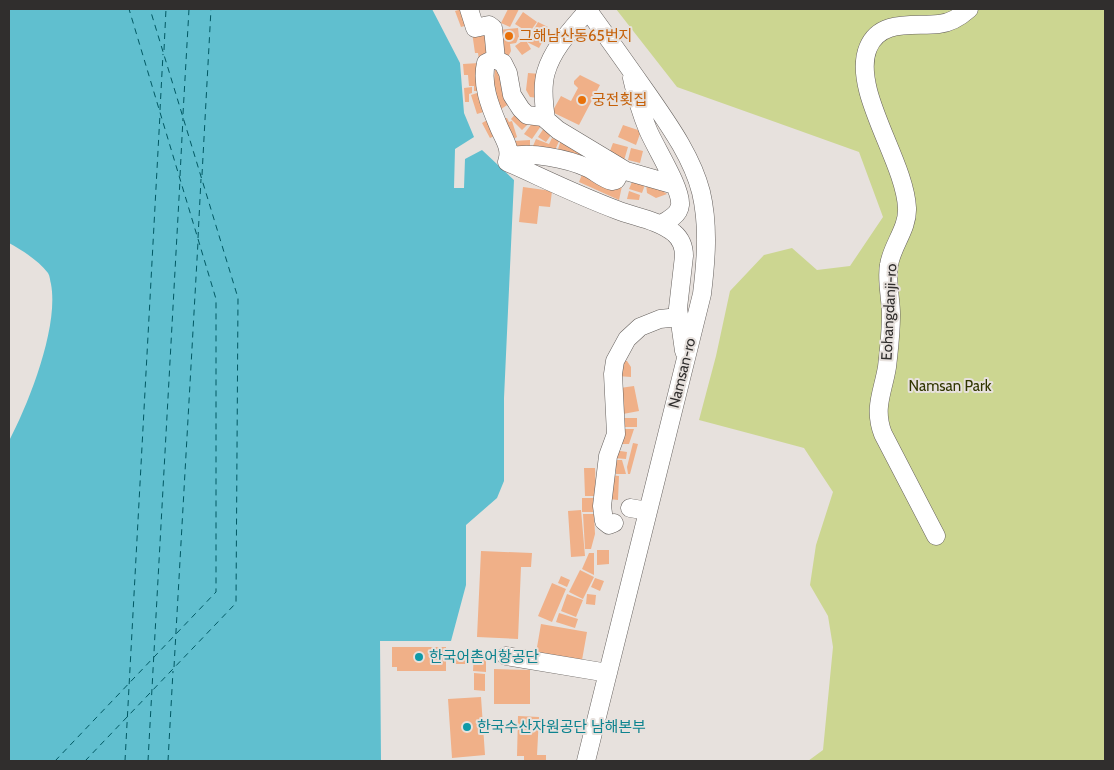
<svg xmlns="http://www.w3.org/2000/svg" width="1114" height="770" font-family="Cabin,'Noto Sans KR',sans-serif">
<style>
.green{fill:#ccd691}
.water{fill:#60bfcf}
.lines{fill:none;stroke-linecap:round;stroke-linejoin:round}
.ferry{stroke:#005863;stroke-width:1;stroke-dasharray:6 5;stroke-linecap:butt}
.building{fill:#f0b088}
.minor-casing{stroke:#65605d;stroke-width:19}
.minor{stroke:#fff;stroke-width:18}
.food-dot{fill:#e8710a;stroke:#e7e1dd;stroke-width:2}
.culture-dot{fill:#0f9aa8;stroke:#e7e1dd;stroke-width:2}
.labels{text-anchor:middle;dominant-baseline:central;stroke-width:4;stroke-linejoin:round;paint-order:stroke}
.food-label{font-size:15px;fill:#c56008;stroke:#e7e1dd;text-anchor:start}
.street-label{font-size:15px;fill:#302e2d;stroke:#e7e1dd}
.park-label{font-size:15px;fill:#313600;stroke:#e7e1dd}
.culture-label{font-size:15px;fill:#0d838f;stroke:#e7e1dd;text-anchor:start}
</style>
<rect width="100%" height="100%" fill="#e7e1dd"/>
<path class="green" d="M616,9H1105V761H808L823,750L833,647L828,616L810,585L816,545L833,492L804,448L699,420L716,356L730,291L764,255L792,248L817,270L850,266L883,217L859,152L677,87Z"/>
<path class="water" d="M9,9H432L460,63L464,113L474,137L455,149L454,188H464L465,159L482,150L514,180L504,398V481L497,498L466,525V585L451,641H380L381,761H9V441C29,403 59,327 51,284C50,281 50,276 48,273C39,261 22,250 9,243Z"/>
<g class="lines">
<path class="ferry" d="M164,50L166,9
M160,110L163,54
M183,114L189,9
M202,175L211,9
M180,176L183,118
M198,238L201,179
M174,667L198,242
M55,761L216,592V299L129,9
M85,761L236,603L238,298L150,9
M125,761L160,114
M148,761L180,180
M168,761L173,671"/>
</g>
<path class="building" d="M462,9L471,24L461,27L455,11Z
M508,9H519L510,27L501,23Z
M523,12L537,22L529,33L515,24Z
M538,22L550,28L539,48L527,42Z
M518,28L519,37L516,43L510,44L511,51L509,55L502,56L499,30Z
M490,29L493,50L479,59L478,53H475L472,32Z
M525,39L531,49L522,55L515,46Z
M479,63L480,91H474V86H469L468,75H464L463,64Z
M502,67L512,102L501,109L496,99L494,82L495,68Z
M528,73L540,74L538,98L530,97L526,90Z
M580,75L600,85L579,125L552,112L561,96L571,101L578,88L574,84V81Z
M472,87V93L469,94V102H465L464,88Z
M483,91L490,110L477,114L471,95Z
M520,109L531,121L522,130L511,119Z
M491,118L499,134L490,138L482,123Z
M507,118L509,122L512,121L517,137L508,142L500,119Z
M536,118L543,123L532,139L524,134Z
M546,125L554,131L546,142L538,137Z
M623,125L641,131L636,145L618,137Z
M552,138L559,141L553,155L533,146L536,139L549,144Z
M530,140V146H528V150L509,145L514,141Z
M561,140L585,150L581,163L556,155Z
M613,143L628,147L622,167L608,156Z
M631,148L643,151L640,163L628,160Z
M583,172L622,186L619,200L579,182Z
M635,175L647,179L642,193L629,189Z
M646,184L666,187L664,192L667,194L656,198L647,193Z
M523,187L552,191L550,207L539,206L537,224L519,222Z
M629,191L640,195L639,200L627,199Z
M621,360L627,361L631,367V377L617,376Z
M634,386L639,411L623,414L620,388Z
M620,418H637V427H620Z
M620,429H634L629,444H621Z
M633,443L638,444L630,474H628L627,467Z
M614,450L627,452L626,459L614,458Z
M614,460H622L626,474H616V471H613Z
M584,468H595L596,496H585Z
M610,475L619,476L618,500L609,499Z
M582,498H596V512H582Z
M581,510L585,556L571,557L568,511Z
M583,514H594L595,534L591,549H585Z
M597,550H609V564L597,565Z
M481,551L532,553L531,567H521L518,639L477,637Z
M589,553H594V575L582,569Z
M580,570L594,577L583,599L569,592Z
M561,576L570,580L567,587L558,583Z
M595,578L604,581L600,591L591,587Z
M552,583L566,589L552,622L538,616Z
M567,594L583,600L576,617L561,611Z
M587,594L596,595L595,605L586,604Z
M559,613L578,619L575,628L556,622Z
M541,624L587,632L582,660L536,653Z
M392,647H446V671H397V667H392Z
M454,652H469V664H454Z
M474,652H479V656H486V672L473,671Z
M494,669L530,670V704H494Z
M474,673L485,674V691L474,690Z
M481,697L485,755L452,758L448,699Z
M518,716L539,717L537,755H546V761H524V756H517Z"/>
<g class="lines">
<defs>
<path id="minor" d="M469,9L475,28L489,25L493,28L496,60
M632,78C636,96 641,113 648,130C655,147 682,189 680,205C679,215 669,220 661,224
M546,119C544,106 542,85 546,72C553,48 572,29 588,10
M509,157C530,151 568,159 588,168C596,172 603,179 612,181L616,180L622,169
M675,185L626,171L558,130L543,117L527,115L521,109L512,95L508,73L503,63L494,59L486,63C481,84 490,106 498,125C503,138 512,148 507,162C543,178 579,196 617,210C635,217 658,220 674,233C681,239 684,246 684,256L678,308L684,351
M630,508L648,511
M614,523L609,525L604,521L602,506L608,456L616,434L613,374L615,361L627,339L640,327L660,319L679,317
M936,536L883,434C873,408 883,392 887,367C889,350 891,332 891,314C891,299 886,279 889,265C892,245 908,229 907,208C905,161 851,90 868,48C880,18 915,27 939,24C951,23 960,17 969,9
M506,656L608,673
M586,761L702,294C706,261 709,226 701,192C692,157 669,125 649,96C628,66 608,38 587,9"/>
</defs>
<use href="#minor" class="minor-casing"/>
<use href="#minor" class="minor"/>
</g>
<g class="food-dot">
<circle cx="509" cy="36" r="5"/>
<circle cx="582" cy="100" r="5"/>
</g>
<g class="culture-dot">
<circle cx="419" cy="657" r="5"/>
<circle cx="467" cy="727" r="5"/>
</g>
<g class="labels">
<g class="food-label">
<text x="519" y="36">그해남산동65번지</text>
<text x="592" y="100">궁전횟집</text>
</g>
<g class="street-label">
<text transform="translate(889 312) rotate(-87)">Eohangdanji-ro</text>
<text transform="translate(682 373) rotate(-76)">Namsan-ro</text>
</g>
<g class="park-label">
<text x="950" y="386">Namsan Park</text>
</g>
<g class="culture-label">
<text x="429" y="657">한국어촌어항공단</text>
<text x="477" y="727">한국수산자원공단 남해본부</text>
</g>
</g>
<rect width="1114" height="770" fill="none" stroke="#302e2d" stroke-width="20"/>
</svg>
